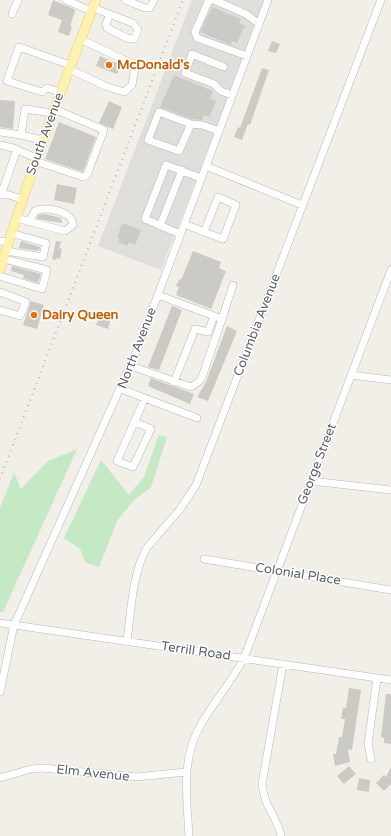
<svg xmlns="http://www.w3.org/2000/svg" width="391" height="836" font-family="'Varela Round',sans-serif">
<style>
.industrial{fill:#e0deda}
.green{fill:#c5e8c5}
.building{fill:#cccac5}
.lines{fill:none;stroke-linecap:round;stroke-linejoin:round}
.minor-casing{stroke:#b5b8bc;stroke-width:8}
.major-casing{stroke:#f2c960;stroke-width:10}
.minor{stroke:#fff;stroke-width:7}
.major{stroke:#fff2af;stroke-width:9}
.rail{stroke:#b6b7b8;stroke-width:2;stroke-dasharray:1 5;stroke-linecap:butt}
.food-dot{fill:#e8710a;stroke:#fff;stroke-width:1.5}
.labels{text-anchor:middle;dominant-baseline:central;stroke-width:3;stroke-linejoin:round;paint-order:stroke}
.food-label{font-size:13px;font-weight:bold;fill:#c56008;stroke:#fff;text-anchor:start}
.street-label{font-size:13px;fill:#5f6368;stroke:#fff}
</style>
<rect width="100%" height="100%" fill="#f1efe8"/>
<path class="industrial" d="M192,0H266L161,270L98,246Z"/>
<path class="green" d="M159,435L167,437L151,487L133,501L117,521L99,567L85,562L80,549L64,538L101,460L129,495L144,477Z
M77,449L3,612H0V508L14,473L21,489L48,461Z"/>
<path class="building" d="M53,0L74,9L75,11L70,26H72L69,36L58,32L62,20L48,15Z
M212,7L241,19L239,23L245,26L237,43L232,41L231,45L200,32Z
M272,41L280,44L276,53L268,51Z
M100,56L121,65L117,74L96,66Z
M262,68L269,70L250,125L248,124L242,140L234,137L238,127L240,128Z
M174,75L213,91L210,99L216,101L209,117L204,115L202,120L192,119L160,107Z
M0,100L15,101L13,129L0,127Z
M109,101L122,107L113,129L99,123Z
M59,122L96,137L83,172L45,159Z
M57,184L77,188L74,204L54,200Z
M45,214L61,218L62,223L37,219L38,215Z
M122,223L141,230L135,245L129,242L128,246L118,242L120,239L117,238Z
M21,241L40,247L39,251L19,248Z
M56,241L61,242L59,248L62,249L60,259L57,258L56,260L52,259Z
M193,251L221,262L219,268L226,271L211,309L176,295L179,287L176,286L179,279L181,280Z
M12,266L41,274L38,283L23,278L24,275L11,271Z
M31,301L44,305L37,329L23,325Z
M172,306L182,310L159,370L148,367Z
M101,314L111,318L108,329L96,325Z
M227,326L237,331L208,401L197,397L206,382Z
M151,378L194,394L190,404L148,386Z
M349,688L361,690L352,750L348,749L350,762L335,766L333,754H336L339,737H342L345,719H341L343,708H346Z
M386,694H391V744L384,743V738L381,737Z
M349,766L356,774L344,784L337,776Z
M391,767V784L384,791L376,783L384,775L386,777Z
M359,778L370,780L369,792L357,790Z"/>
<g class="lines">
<defs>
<path id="minor" d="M66,0L91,11
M125,0L145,8H150L154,0
M211,0L208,2L195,32L197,38L247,56
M214,0L246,14L259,24
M93,8L133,23L138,30L134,39L127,38L107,28L106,24L110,14
M12,14L18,0
M224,67L192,54L185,73L214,84L221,91L232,95
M69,69L105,86L124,92L132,85L135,67L131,63L80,39
M60,92L47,88L42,92L7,81L19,47L70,65
M191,124L159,112L148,140L179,151L191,124L202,125L219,131
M0,132L21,135
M42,140L21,135L25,109L52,113
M0,145L13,148L36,158
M35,161L83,177L87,175L104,130L54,109
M206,166L302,205
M0,195L6,194L22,199
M1,195L17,149
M16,218L65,231L73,225C72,211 46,206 35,211L29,222
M184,224L202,231L204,232L223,239L236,205L218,197L204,232
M160,226L182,170
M180,234L145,219L166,165L201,178
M0,241L8,242
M6,251L43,257L46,243L11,233
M0,258L47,270L42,289L0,276
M0,292L26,302L20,316L0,310
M222,319L233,285
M131,366L191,387L201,380L222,319L158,295
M351,375L391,380
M174,382L195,329L208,332L214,316
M121,389L197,418
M135,422L151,429L133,467L117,461L145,398
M311,481L391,490
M204,559L391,590
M0,623L391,680
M127,641C131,611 132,576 146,549L181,508L196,485L381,0
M0,692L14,625L138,348L268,0
M371,759L368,744L377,678
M0,778L31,769L42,768L136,777L186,772
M189,836C187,799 181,762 199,728C212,704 231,683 244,658L391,270
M281,836C277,816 264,807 262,784L283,664"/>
<path id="major" d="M0,270C28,178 61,89 96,0"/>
</defs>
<use href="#minor" class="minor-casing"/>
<use href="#major" class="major-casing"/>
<use href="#minor" class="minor"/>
<use href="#major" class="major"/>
<path class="rail" d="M0,479L183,0"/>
</g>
<g class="food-dot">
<circle cx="109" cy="65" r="4"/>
<circle cx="34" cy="315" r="4"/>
</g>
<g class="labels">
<g class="food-label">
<text x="117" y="65">McDonald's</text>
<text x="42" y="315">Dairy Queen</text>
</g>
<g class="street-label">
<text transform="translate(45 134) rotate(-70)">South Avenue</text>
<text transform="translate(257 325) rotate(-69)">Columbia Avenue</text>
<text transform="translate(137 348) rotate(-69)">North Avenue</text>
<text transform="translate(317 464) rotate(-69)">George Street</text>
<text transform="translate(298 574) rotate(9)">Colonial Place</text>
<text transform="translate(196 651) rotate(8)">Terrill Road</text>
<text transform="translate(93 773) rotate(6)">Elm Avenue</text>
</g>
</g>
</svg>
